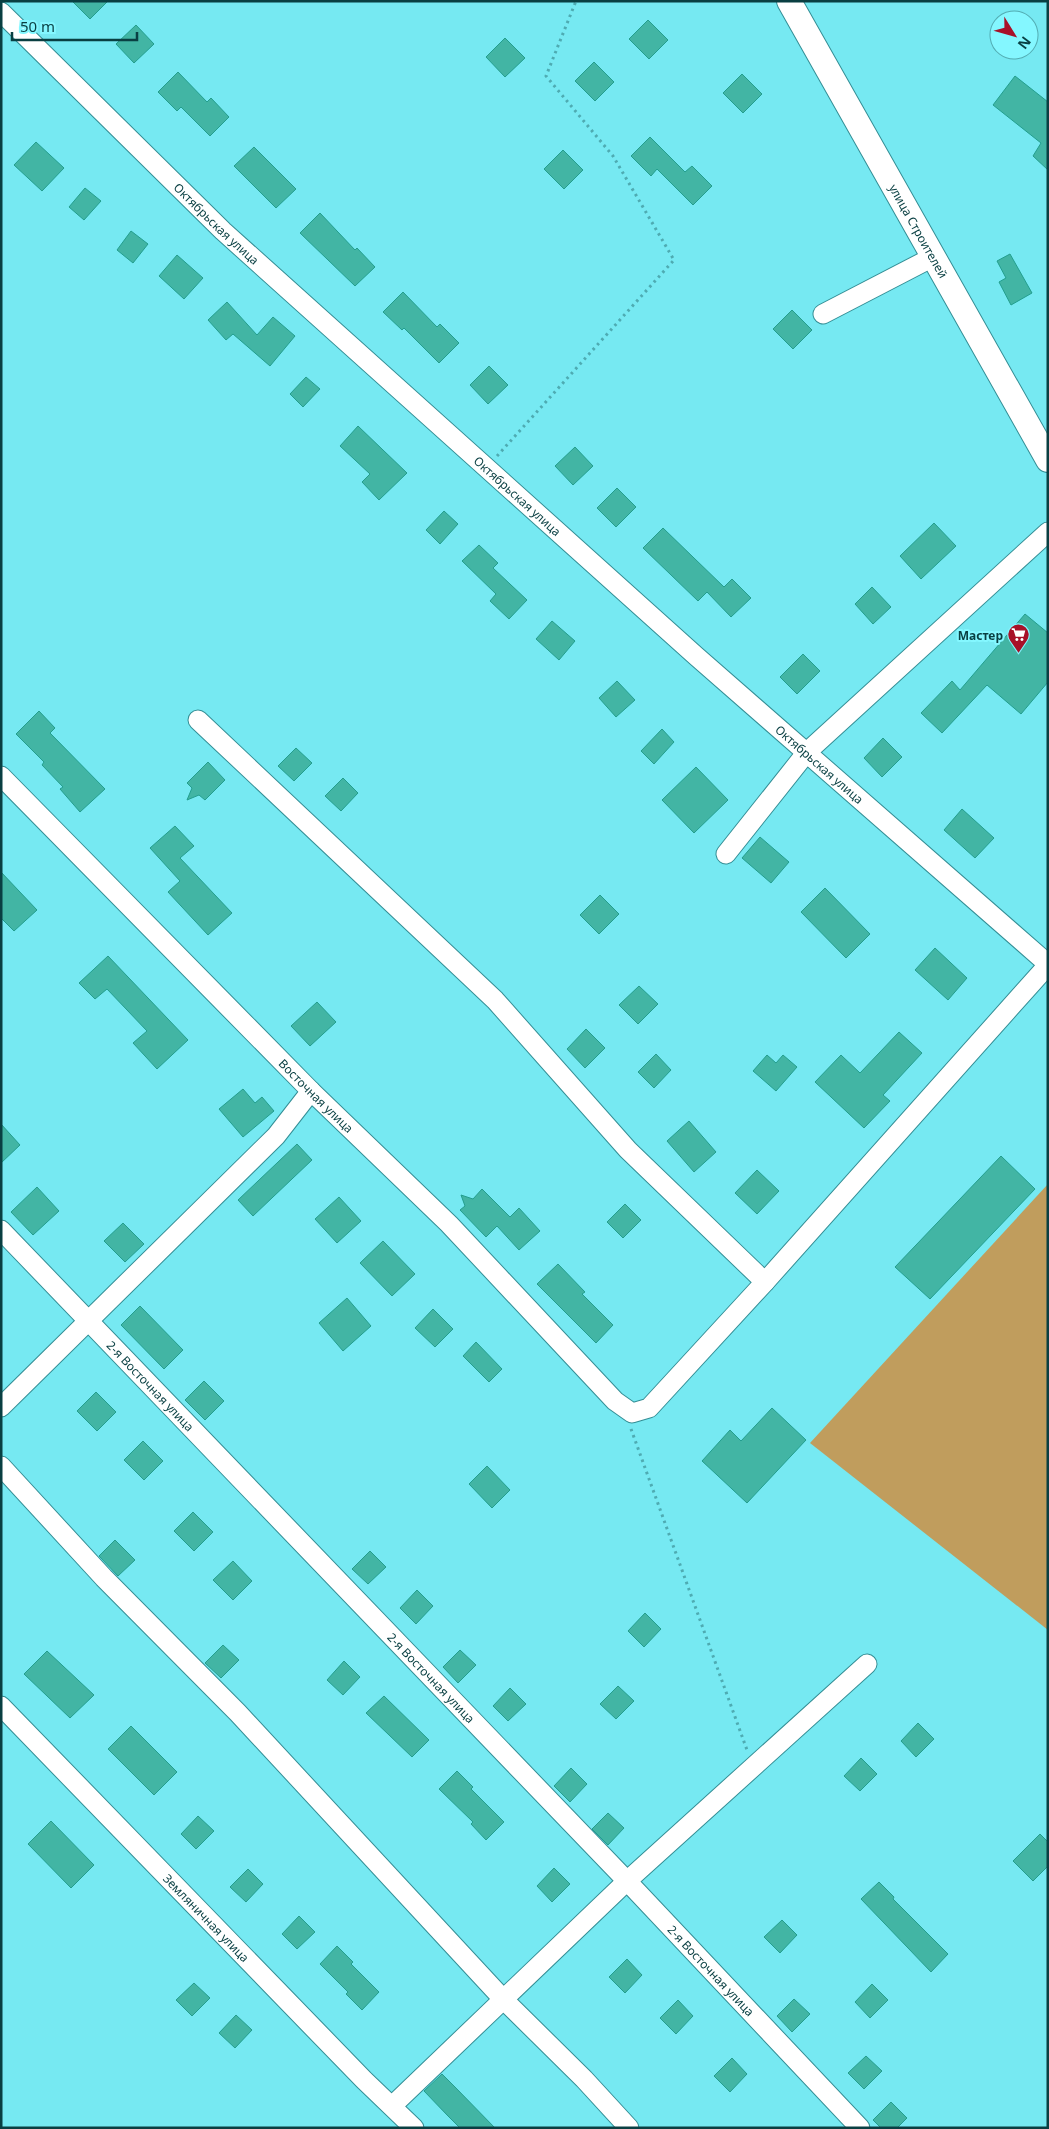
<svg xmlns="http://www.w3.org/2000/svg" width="1049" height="2129" font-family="'Noto Sans',sans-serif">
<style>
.green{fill:#c09d5d}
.building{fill:#42b5a4;stroke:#239e8e}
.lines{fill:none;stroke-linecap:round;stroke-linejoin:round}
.minor-casing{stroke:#348e95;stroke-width:21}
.major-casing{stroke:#348e95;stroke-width:26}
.path{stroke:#4eabb2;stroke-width:3;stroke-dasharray:2.5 4;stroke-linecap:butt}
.minor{stroke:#fff;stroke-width:19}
.major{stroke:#fff;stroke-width:24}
.labels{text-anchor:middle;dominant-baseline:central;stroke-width:4;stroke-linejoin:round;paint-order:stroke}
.street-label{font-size:12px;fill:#093f42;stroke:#84f7ff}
.poi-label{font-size:12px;font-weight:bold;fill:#093f42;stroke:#84f7ff;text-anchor:end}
</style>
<rect width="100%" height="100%" fill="#76e9f2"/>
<path class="green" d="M1048,1184V1630L810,1443Z"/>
<path class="building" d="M72,1H108L90,19Z
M648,20L668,40L649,59L629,39Z
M136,25L154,44L134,63L116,44Z
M505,38L525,58L505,77L486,57Z
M594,62L614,82L595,101L575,81Z
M178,72L207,102L211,98L229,117L210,136L181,107L177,111L158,92Z
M742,74L762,94L743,113L723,93Z
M1015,76L1048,102V170L1033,156L1041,143L993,105Z
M650,137L685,172L692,166L712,186L693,205L657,169L651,176L631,156Z
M36,142L64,168L42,191L14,165Z
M254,147L296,189L276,208L234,166Z
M563,150L583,170L564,189L544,169Z
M85,188L101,201L84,220L69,207Z
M320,213L355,250L357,248L375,267L355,286L300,233Z
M131,231L148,244L133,263L117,250Z
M1010,254L1032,293L1011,305L999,282L1006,278L997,261Z
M177,255L203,278L184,299L159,276Z
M403,292L437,327L440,324L459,343L439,363L404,328L402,330L383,312Z
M227,302L257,335L273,317L295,336L270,366L233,334L226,340L208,320Z
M792,310L812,330L793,349L773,329Z
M489,366L508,385L488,404L470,385Z
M306,377L320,389L303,407L290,394Z
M358,426L407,473L379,500L362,482L370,474L340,446Z
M575,447L593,466L573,485L555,466Z
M617,488L636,507L616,527L597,508Z
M444,511L458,524L440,544L426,530Z
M934,523L956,546L921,579L900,556Z
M663,528L724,587L732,579L751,598L731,617L707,592L698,601L643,548Z
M479,545L498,563L493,568L527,600L509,619L490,601L496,594L462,561Z
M872,587L891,607L873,624L855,604Z
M1025,614L1048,633V682L1021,714L987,685L942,733L921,713L952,681L960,690Z
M552,621L575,641L559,660L536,639Z
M803,654L820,671L797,694L780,677Z
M617,681L635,700L616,717L599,698Z
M39,711L55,728L50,733L105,789L80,812L60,789L63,787L42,765L44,762L16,734Z
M662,729L674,742L654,764L641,751Z
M883,738L902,757L882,777L864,758Z
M296,748L312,763L294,781L278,766Z
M208,762L225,780L205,800L199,795L187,800L192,788L187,783Z
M696,767L728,800L694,833L662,800Z
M343,778L358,793L341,811L325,796Z
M962,809L994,838L975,858L944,830Z
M175,826L194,846L180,858L232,913L208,935L168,892L180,881L150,848Z
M760,837L789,862L771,883L742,858Z
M1,872L37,910L14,931L1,918Z
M825,888L870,934L846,958L801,912Z
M600,895L619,914L599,934L580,915Z
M935,948L967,978L948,1000L915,970Z
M108,956L188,1040L157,1069L133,1043L147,1031L107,989L95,999L79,983Z
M639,986L658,1004L638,1024L619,1005Z
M317,1002L336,1022L310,1046L291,1026Z
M586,1029L605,1048L585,1068L567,1049Z
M899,1032L922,1053L883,1095L890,1101L864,1128L815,1082L841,1055L860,1073Z
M656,1054L671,1070L654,1088L638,1072Z
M767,1055L776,1063L783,1055L797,1067L776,1091L753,1071Z
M243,1089L255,1103L262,1097L274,1111L243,1137L219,1109Z
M689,1121L716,1152L694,1172L667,1141Z
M1,1124L20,1145L1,1163Z
M297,1144L312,1160L253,1216L238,1200Z
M1001,1156L1035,1189L930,1299L895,1267Z
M757,1170L779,1191L757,1214L735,1193Z
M37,1187L59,1211L33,1235L11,1212Z
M482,1189L510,1217L519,1208L540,1231L519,1250L497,1226L486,1237L460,1210L465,1206L461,1195L473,1199Z
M339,1197L361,1221L337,1243L315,1219Z
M625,1204L641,1220L623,1238L607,1222Z
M123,1223L144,1244L125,1262L104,1241Z
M383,1241L415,1274L392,1296L360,1263Z
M558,1264L585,1292L582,1294L613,1325L596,1343L537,1284Z
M347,1298L371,1326L343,1351L319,1323Z
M140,1306L183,1350L164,1369L121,1325Z
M433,1309L453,1329L435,1347L415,1328Z
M476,1342L502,1369L489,1382L463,1356Z
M204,1381L224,1401L205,1420L185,1400Z
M96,1392L116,1412L97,1431L77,1411Z
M772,1408L806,1440L747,1503L702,1461L730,1430L741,1441Z
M143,1441L163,1461L144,1480L124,1460Z
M487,1466L510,1490L492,1508L469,1484Z
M193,1512L213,1532L194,1551L174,1531Z
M115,1540L135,1560L118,1576L99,1556Z
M370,1551L386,1567L368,1584L352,1569Z
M233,1561L252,1581L233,1600L213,1580Z
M417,1590L433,1606L416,1624L400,1608Z
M645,1613L661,1629L644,1647L628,1631Z
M223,1645L239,1660L221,1678L205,1663Z
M460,1650L476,1665L458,1683L443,1667Z
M47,1651L94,1695L70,1718L24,1674Z
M344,1661L360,1677L343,1695L327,1680Z
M618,1686L634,1701L616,1719L600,1704Z
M510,1688L526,1704L508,1721L493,1706Z
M384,1696L429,1740L412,1757L366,1713Z
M918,1723L934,1739L916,1757L901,1741Z
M131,1726L177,1772L154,1795L108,1749Z
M861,1758L877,1774L860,1791L844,1776Z
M571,1768L587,1784L570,1802L554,1786Z
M457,1771L473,1787L471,1789L504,1822L486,1840L471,1824L473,1822L439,1789Z
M608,1813L624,1828L608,1845L592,1829Z
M198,1816L214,1831L196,1849L181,1834Z
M51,1821L94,1865L71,1888L28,1844Z
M1040,1834L1048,1842V1866L1033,1881L1013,1861Z
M554,1868L570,1884L552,1902L537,1886Z
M248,1869L263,1884L246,1902L230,1887Z
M879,1882L894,1897L893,1899L948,1954L931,1972L861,1899Z
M299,1916L315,1932L297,1949L282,1934Z
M782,1920L797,1935L780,1953L764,1937Z
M337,1946L353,1962L351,1964L379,1992L362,2010L346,1994L348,1992L320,1964Z
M627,1959L642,1975L625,1993L609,1977Z
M194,1983L210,1998L192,2016L176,2000Z
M872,1984L888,2000L870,2018L855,2002Z
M794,1999L810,2014L792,2032L777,2016Z
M678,2000L693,2016L676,2034L660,2018Z
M236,2015L252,2030L235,2048L219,2033Z
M866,2056L882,2071L864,2089L848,2073Z
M732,2058L747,2074L730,2092L714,2076Z
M442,2074L455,2087L495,2128H460L448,2116L424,2091Z
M891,2102L907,2118L897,2128H881L873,2120Z"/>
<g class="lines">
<defs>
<g id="minor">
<path id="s1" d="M1,12L223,231L696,656L1048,964"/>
<path d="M823,314L933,257"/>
<path d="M198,720L495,1000L628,1150L765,1282"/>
<path id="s2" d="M1,776L311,1091L449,1224L615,1401L632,1413L649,1408L765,1282L1048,965"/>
<path d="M726,854L807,752L1048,532"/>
<path id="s3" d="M1,1230L627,1881L860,2128"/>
<path d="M1,1407L276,1136L311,1091"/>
<path d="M1,1466L104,1578L238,1713L503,1999L584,2079L629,2128"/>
<path id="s4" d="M1,1706L364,2080L414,2128"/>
<path d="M392,2106L627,1881L867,1664"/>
</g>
<g id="major">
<path id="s5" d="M789,1L1048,460"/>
</g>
</defs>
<use href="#minor" class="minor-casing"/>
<use href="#major" class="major-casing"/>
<path class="path" d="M497,456L674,260L613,156L546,76L576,1
M631,1429L747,1750"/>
<use href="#minor" class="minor"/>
<use href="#major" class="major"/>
</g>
<defs>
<symbol id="supermarket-pin" viewBox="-11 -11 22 30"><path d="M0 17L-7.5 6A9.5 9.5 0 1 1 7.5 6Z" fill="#a81128" stroke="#84f7ff"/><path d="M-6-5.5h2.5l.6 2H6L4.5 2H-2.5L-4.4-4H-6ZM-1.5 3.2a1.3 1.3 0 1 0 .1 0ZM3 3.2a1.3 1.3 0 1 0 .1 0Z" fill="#fff"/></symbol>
</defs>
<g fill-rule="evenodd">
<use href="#supermarket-pin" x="1006" y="622" width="25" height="34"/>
</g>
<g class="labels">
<g class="street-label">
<text stroke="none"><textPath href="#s1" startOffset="302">Октябрьская улица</textPath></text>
<text stroke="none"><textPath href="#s5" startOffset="264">улица Строителей</textPath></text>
<text stroke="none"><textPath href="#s1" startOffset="708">Октябрьская улица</textPath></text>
<text stroke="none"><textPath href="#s1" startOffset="1112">Октябрьская улица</textPath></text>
<text stroke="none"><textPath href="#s2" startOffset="449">Восточная улица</textPath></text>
<text stroke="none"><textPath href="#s3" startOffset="216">2-я Восточная улица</textPath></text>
<text stroke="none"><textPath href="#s3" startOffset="621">2-я Восточная улица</textPath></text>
<text stroke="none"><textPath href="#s4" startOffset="295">Земляничная улица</textPath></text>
<text stroke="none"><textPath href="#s3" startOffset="1026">2-я Восточная улица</textPath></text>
</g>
<g class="poi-label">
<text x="1003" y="635">Мастер</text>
</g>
</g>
<rect width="1049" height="2129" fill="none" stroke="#093f42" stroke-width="5"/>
<g transform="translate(1014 35) rotate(127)"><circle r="24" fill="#84f7ff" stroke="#53adb3"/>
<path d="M0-4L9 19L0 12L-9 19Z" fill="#a81128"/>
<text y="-8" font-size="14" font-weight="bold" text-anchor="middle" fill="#093f42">N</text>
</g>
<path d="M12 32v8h125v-8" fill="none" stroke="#093f42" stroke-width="2.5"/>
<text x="20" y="32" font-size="15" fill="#093f42" stroke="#84f7ff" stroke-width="4" paint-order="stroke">50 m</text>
</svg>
